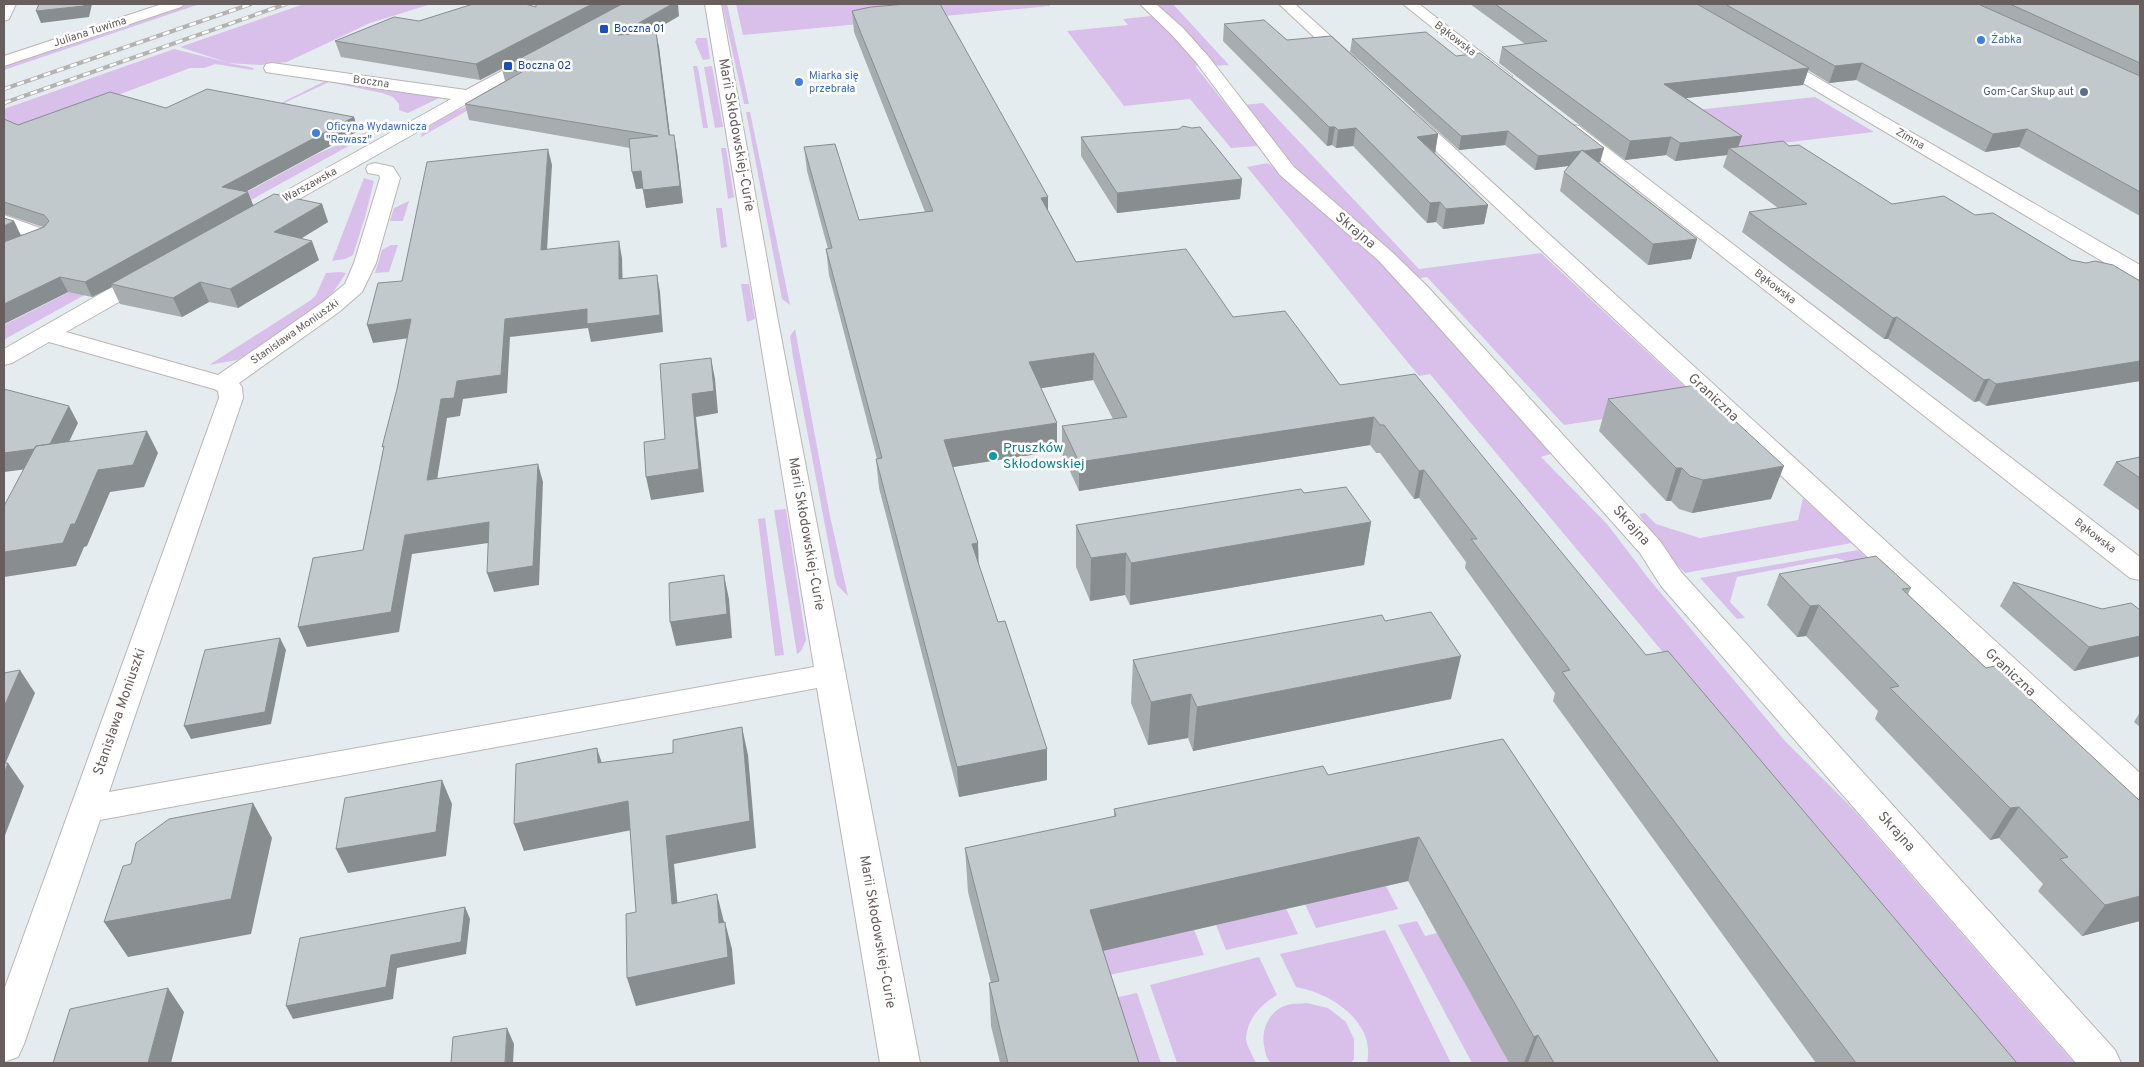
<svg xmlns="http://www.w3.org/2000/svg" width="2144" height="1067" font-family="Overpass,sans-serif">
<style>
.green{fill:#d9c0ea}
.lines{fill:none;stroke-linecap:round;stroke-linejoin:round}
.minor-casing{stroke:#bbb5b3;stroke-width:2}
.minor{fill:#fff;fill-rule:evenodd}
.rail-casing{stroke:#b4b2b2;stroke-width:4}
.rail{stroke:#fff;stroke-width:2.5;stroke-dasharray:7;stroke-linecap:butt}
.wall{fill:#a7adaf}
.shaded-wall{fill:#888d8f}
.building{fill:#c2c9cc;stroke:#888d8f}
.transit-dot{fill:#1a4fb4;stroke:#fff;stroke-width:2}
.shop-dot{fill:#3f7fe0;stroke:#fff;stroke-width:2}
.service-dot{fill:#5c6f8a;stroke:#fff;stroke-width:2}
.culture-dot{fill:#0f9aa8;stroke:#fff;stroke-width:2}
.labels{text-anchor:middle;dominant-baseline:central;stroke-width:5;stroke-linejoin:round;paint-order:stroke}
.far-transit-label{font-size:11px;fill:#164399;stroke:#fff;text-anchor:start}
.far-street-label{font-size:11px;fill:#675e5d;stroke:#fff}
.far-shop-label{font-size:11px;fill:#366cbe;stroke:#fff;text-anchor:start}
.far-service-label{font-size:11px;fill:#4e5e75;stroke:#fff;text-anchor:end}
.street-label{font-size:14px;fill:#675e5d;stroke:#fff}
.culture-label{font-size:14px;fill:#0d838f;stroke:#fff;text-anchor:start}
</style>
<rect width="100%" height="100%" fill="#e5ecf0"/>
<path class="green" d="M188,4H200L4,70V65Z
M304,4H431L370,23L287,62L261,65L228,63L254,68L253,70L215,64L204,68H190L67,114L4,133V109L174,49L226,62L180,47Z
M722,4H727L749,104H744Z
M736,4H1048L1050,6L743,35Z
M1153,4H1173L1229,65L1212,66Z
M1151,16L1161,22L1198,63L1196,67L1259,146L1231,148L1190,99L1124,106L1067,31L1128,25L1123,19Z
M697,38H707L710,59L703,60L695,42Z
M693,66H697L699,73L708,128H703Z
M712,66L723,127L715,128L704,67Z
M327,80L441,97L408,113L399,110V104L393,97L382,93L329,82L225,131Z
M1815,97L1874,132L1733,149L1678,112Z
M1263,103L1419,269L1541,253L1703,404L1564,425L1427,277L1415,279L1292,165L1243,105Z
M474,104H479L421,137L422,132C437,120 455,110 474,104Z
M746,112H750L790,305L782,299Z
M394,121L191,233L179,229L315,155L384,124Z
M721,148H726L734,197L728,199Z
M1268,163L1387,266L1556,452L1541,457L1607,524L1649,579L1785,741L1853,809L2074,1063H1975L1682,675L1430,374L1419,376L1247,167Z
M364,178L374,181L365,217L353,255L345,259L332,261Z
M409,201L403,221H390L394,208Z
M716,208H722L727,247L721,248Z
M391,245H398L389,272L375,273L382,250Z
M171,247L7,338L4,340V325L73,290Z
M340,272L346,273L332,294L302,317L237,360L209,365L311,300L316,295L326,273Z
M741,284H749L755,319L747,322Z
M795,329L830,516L848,596L837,585L835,578L793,357L790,336Z
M1803,498L1852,543L1685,573L1660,547L1639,514L1645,513L1656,524L1700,538L1798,520Z
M786,509L806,640L801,651L797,654L774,510Z
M765,518L784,655L775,656L758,519Z
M1858,550L1884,573L1836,558L1737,577L1730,602L1745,618L1737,619L1700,578Z
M1386,886L1398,909L1316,928L1305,904Z
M1286,908L1298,934L1226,950L1216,925Z
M1417,921L1425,936L1437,933L1509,1063H1472L1398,925Z
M1194,929L1204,955L1090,979L1082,956Z
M1385,930L1451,1063H1367C1376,1022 1331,993 1296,987L1280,954Z
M1259,957L1277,995C1261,1005 1248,1017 1246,1038C1246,1045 1253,1056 1256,1063H1177L1150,985Z
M1137,993L1161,1063H1123L1096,1002Z
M1307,1003L1328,1008L1346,1022L1354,1039V1059L1351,1063H1271C1266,1059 1265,1051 1264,1045C1261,1029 1270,1010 1287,1005C1293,1003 1301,1004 1307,1003Z"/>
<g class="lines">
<defs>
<path id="minor" d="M4,4H16L9,19L4,21Z
M162,4H184L181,7L4,66V56Z
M705,4H721L778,321L920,1063H880L817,688L100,820L24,1044L18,1057L4,1062V990L219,398L218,391L214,389L49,342L12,363L4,365V349L140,271L148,270L156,271L159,276L156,281L66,332L218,375L323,302L345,284L354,263L380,178L379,175L368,173L366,169L368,165L375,163L393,167L400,178L376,263L362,292L339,312L239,383L242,387L243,398L109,792L814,667Z
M1140,4H1156L1183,28L1208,56L1294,167L1392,252L1427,286L1660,541L1681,572L2115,1050L2121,1063H2076L1661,586L1640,553L1411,296L1378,260L1280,175L1196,62L1171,34Z
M1279,4H1295L1356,59L1358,62L1356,65H1344Z
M1403,4H1419L1512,76L1510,80H1498Z
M536,53L542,55L544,58L542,61L264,219L257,221L250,219L247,215L250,211L451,99L272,73L266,72L264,68L266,64L272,63L466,90Z
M1774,54L1780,56L2140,265V280L2132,279L1768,62L1766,59L1768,56Z
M1409,111L1415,112L2140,773V806L2128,802L1403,120L1400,116L1403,112Z
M1573,125L1579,126L2140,557V580L2130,578L1567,134L1564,130L1567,126Z
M4,215L51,232L54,236L51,240L4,259V246L26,236L4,228Z"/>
</defs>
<use href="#minor" class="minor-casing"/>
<use href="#minor" class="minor"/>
<defs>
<path id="rail" d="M4,89L251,4
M4,103L286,4"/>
</defs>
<use href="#rail" class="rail-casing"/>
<use href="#rail" class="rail"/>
</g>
<path class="wall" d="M1470,4H2140V216L2019,147L1985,152L1856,80L1829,83L1808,70L1803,85L1686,98L1742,136L1738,147L1789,146L1892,204L1975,215L2071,260L2140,281V381L1986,406L1979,401L1974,402L1888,339H1884L1742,232L1749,212L1778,208L1723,167L1727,155L1675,161L1666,155L1625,160L1499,63L1502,47L1525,44Z
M536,7L679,16L652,32L659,47L670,135L677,152L683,203L646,208L643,188L636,189L630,148L469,120L465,104L505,81L502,69L480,80L341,57L335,41L419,21Z
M852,11L1048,197V210L1076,262L1233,317L1340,385L1646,655L2017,1063H1816L1553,701L1555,693L1465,568L1466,562L1419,498L1414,499L1380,453H1376L1370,445L1079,491L1062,454V426L1113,419L1093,380L1041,388L1057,423V451L953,467L979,565L1047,780L959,797L879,488L876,459H877L829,275L826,249H828L807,171L804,147L859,220L925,212L854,32Z
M1224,24L1287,40L1438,134L1435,153L1488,205L1484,224L1443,229L1436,222L1427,223L1353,146L1336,148L1332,145L1327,146L1223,41Z
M1352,39L1456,56L1604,148L1600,162H1599L1697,239L1691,259L1648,265L1560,191L1564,172L1569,166L1535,170L1505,145L1459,150L1350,52Z
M166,108L354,117L358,131L245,192L253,205L322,204L328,222L301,238L319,260L238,308L209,302L182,317L120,304L112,287L92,297L68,292L4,324L14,221L21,236L43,227L4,214V119L18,125Z
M1179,129L1242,179L1240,199L1117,213L1081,156V137Z
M1608,399L1771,499L1692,513L1679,509L1671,501H1666L1599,431Z
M2140,457V511L2103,485L2116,462Z
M1304,493L1371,522L1364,565L1130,605L1125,595L1090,601L1076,567V525Z
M1779,574L1911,588L1908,594L2140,921L2082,936L2038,891L2043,884L1999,838L1990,840L1875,719L1878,711L1806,636L1797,637L1767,605Z
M2013,582L2102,609L2140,610V656L2074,671L2000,606Z
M1385,621L1451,699L1193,751L1188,738L1148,745L1131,703L1133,660Z
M2140,712V727L2134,722Z
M1503,739L1719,1063H1509L1408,881L1103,951L1139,1063H1000L991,1026L989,983H991L968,892L965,848L1114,817V809L1328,775Z"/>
<path class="shaded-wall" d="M84,4H92L89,17L41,23L36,11Z
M592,4H623L480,80L476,64Z
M672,4H678L679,16L621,50L618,35Z
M656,32L659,47L672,152L669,135Z
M1862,63L1856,80L1829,83L1835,66Z
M1809,68L1803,85L1660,101L1664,84Z
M354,117L358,131L227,202L222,187Z
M1329,127H1335L1332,145L1327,146Z
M1356,128L1353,146L1336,148L1338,130Z
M2027,129L2019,147L1985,152L1993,134Z
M1508,131L1505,145L1459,150L1461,136Z
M1438,134L1435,153L1417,137Z
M674,135L677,152L683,203L646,208L643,190Z
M1742,136L1736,153L1729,148L1727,155L1675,161L1680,143Z
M1671,137L1666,155L1625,160L1630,141Z
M1604,148L1600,162L1535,170L1538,156Z
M548,149L552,165L546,267L541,250Z
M641,171L645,188L636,189L632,172Z
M1242,179L1240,199L1117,213V193Z
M248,192L254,207L111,284L112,287L92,297L85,282Z
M1048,197V222L1041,198Z
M1440,202L1436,222L1427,223L1430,203Z
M322,204L328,222L281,251L274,232Z
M1488,205L1484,224L1443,229L1446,209Z
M14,221L21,236L4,244V226Z
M1697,239L1691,259L1648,265L1653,244Z
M312,241L319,260L238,308L230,289Z
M619,241L622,258L623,296L619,279Z
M657,275L660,292L663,332L591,342L588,328L510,337L507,393L463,399L460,416L447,418L434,499L427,480L441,399L457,381L505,319Z
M60,277L68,292L4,324V304Z
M200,282L209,302L182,317L173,298Z
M1897,317L1888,339H1884L1893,318Z
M411,319L417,337L373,343L367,325Z
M1094,353L1093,380L1030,390L1029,362Z
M711,358L715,379L718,413L696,417L704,492L651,500L646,477L692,394Z
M2140,361V381L1986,406L1996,384Z
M1989,379L1979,401L1974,402L1984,380Z
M69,406L78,423L58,465L4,472V453Z
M1374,417L1370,445L1079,491V462Z
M1057,423V451L946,468L944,440Z
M147,431L158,453L144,487L110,492L87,546L84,547L76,566L4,577V552L71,524L98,470Z
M538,464L543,482L539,585L494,592L487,573Z
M1784,466L1771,499L1692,513L1703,480Z
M1676,468H1682L1671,501H1666Z
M1424,470L1419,498L1414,499L1419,471Z
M489,522L495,542L412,554L399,632L307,647L298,627L405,535Z
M1371,522L1364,565L1130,605L1131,563Z
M978,543L979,572L972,544Z
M1126,553L1125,595L1090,601L1091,558Z
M724,575L729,599L732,638L676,646L670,622Z
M1819,605L1806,636L1797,637L1810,606Z
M2140,636V656L2074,671L2089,647Z
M280,638L286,650L271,724L191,739L184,726Z
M1461,656L1451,699L1193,751L1197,707Z
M20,670L35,693L4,767V707Z
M1191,694L1188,738L1148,745L1151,702Z
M742,727L748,755L756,848L674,864L680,932L672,904L666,836Z
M597,748L606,776L598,763Z
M1047,749V780L959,797L957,767Z
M8,763L24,786L4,838V773Z
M442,780L452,804L446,856L348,873L336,849Z
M628,801L637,829L524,851L514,824Z
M253,803L272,838L251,934L128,957L104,922Z
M2019,807L1999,838L1990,840L2010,808Z
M1419,837L1408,881L1089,954L1090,910Z
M717,894L724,922L719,923Z
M2140,896V921L2082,936L2105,905Z
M465,907L470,919L466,954L397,968L393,999L293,1019L286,1006Z
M725,922L732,949L735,984L636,1006L627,978Z
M168,988L184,1012L171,1063H148Z
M507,1028L514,1044L513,1063H505Z
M1538,1035L1528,1063H1524L1534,1037Z"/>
<path class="building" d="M39,4H84V6L36,11Z
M473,4H525L536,7V4H592L476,64L335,41L394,17L419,21Z
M622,4H672L618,35L656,32L669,135H674L680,186L643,190L641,171L632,172L629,139L658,136L465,104L522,72L502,68Z
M906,4H940L1048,197L1041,198L1076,262L1186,249L1233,317L1285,311L1340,385L1415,374L1646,655L1668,651L2017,1063H1856L1562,672L1570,670L1471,539H1477L1424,470L1419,471L1384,425H1380L1374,417L1079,462L1062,426L1127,417L1094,353L1029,362L1057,423L944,440L978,543L972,544L998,622L1005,621L1047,749L957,767L876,459L882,458L826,249L832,248L804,147L835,144L859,220L933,211L852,11L871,7Z
M1495,4H1697L1809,68L1664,84L1742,136L1680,143L1671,137L1630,141L1502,47L1547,41Z
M1725,4H1978L2140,76V192L2027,129L1993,134L1862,63L1835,66Z
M2010,4H2140V63Z
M1264,20L1287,40L1331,36L1438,134L1417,137L1488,205L1446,209L1440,202L1430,203L1356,128L1338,130L1335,127H1329L1224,24Z
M1426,32L1456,56L1480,53L1604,148L1584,151L1582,150L1581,151L1538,156L1508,131L1461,136L1352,39Z
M207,89L354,117L222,187L248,192L85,282L60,277L4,304V242L44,227L49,221L44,215L4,202V119L18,125L110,92L166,108Z
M1183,126L1192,128L1200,127L1242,179L1117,193L1081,137L1179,129Z
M1783,141L1789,146L1799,145L1892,204L1944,196L1975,215L1993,213L2071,260L2086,263L2095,261L2113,265L2140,281V361L1996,384L1989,379L1984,380L1897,317L1893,318L1749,212L1807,204L1729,148Z
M548,149L541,250L619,241V279L657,275L660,315L587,324V309L505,319L501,375L457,381L454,398L441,399L427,480L538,464L533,566L487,573L489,522L405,535L391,612L298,627L313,558L363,550L384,446L382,447L397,389L411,319L367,325L378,283L402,281L427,162Z
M1582,150L1697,239L1653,244L1564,172Z
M274,194L322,204L274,232L312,241L230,289L200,282L173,298L111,284Z
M4,218L14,221L4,226Z
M711,358L714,391L692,394L699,469L646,477L644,442L665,439L660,364Z
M1696,385L1784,466L1703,480L1690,476L1682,468H1676L1608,399Z
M4,389L69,406L50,444L36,446L34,449L4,453Z
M147,431L133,465L98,470L75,524H71L63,543L4,552V506L36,446Z
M2140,457V478L2116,462Z
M1346,487L1371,522L1131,563L1126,553L1091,558L1076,525L1301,489L1304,493Z
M1876,556L1911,588L1902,589L1986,668L1995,666L2140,801V896L2105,905L2060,859L2068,857L2019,807L2010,808L1890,688L1899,686L1819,605L1810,606L1779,574Z
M724,575L727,614L670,622L669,583Z
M2013,582L2102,609L2131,603L2140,610V636L2089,647Z
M1431,612L1461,656L1197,707L1191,694L1151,702L1133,660L1382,615L1385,621Z
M280,638L265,712L184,726L205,650Z
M20,670L4,707V673Z
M742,727L750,821L666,836L672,904L717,894L719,923L725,922L728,957L627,978L626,914L636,912L628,801L514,824L516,764L597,748L598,763L673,753V740Z
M1503,739L1719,1063H1554L1538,1035L1534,1037L1419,837L1090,910L1139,1063H1008L989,983L999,981L965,848L1116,816L1114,809L1323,766L1328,775Z
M4,763H8L4,773Z
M442,780L436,832L336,849L345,798Z
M253,803L231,899L104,922L123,866L131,864L136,843L169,819Z
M465,907L461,942L391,955L386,987L286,1006L300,938Z
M168,988L148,1063H53L70,1009Z
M507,1028L505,1063H451L453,1037Z"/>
<g class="transit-dot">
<rect x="599" y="24" width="10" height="10" rx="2.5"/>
<rect x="503" y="61" width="10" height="10" rx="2.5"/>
</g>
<g class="shop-dot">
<circle cx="1981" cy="40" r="5"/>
<circle cx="799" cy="82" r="5"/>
<circle cx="316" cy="133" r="5"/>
</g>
<circle class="service-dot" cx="2084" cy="92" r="5"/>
<circle class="culture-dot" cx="993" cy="456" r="5"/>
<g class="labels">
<g class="far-transit-label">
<text x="614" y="29">Boczna 01</text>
<text x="518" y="66">Boczna 02</text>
</g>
<g class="far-street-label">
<text transform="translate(90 32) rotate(-18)">Juliana Tuwima</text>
<text transform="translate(1455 39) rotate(38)">Bąkowska</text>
<text transform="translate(371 82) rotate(8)">Boczna</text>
<text transform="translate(1910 139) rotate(30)">Zimna</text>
<text transform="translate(310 185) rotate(-29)">Warszawska</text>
<text transform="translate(1775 287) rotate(38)">Bąkowska</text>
<text transform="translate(295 332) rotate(-35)">Stanisława Moniuszki</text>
<text transform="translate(2095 536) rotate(38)">Bąkowska</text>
</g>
<g class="far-shop-label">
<text x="1991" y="40">Żabka</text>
<text x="809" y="76">Miarka się<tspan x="809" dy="13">przebrała</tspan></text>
<text x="326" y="127">Oficyna Wydawnicza<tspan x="326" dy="13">"Rewasz"</tspan></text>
</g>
<g class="far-service-label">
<text x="2074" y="92">Gom-Car Skup aut</text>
</g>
<g class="street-label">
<text transform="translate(736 135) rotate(80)">Marii Skłodowskiej-Curie</text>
<text transform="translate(1355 231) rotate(40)">Skrajna</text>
<text transform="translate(1713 398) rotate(43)">Graniczna</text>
<text transform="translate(1631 526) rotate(48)">Skrajna</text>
<text transform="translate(806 534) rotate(80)">Marii Skłodowskiej-Curie</text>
<text transform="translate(2010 673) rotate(43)">Graniczna</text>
<text transform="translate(120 712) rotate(-71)">Stanisława Moniuszki</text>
<text transform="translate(1896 832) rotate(48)">Skrajna</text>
<text transform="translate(877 932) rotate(80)">Marii Skłodowskiej-Curie</text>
</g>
<g class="culture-label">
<text x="1003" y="448">Pruszków<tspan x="1003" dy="16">Skłodowskiej</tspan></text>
</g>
</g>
<rect width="2144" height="1067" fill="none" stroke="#675e5d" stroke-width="10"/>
</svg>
